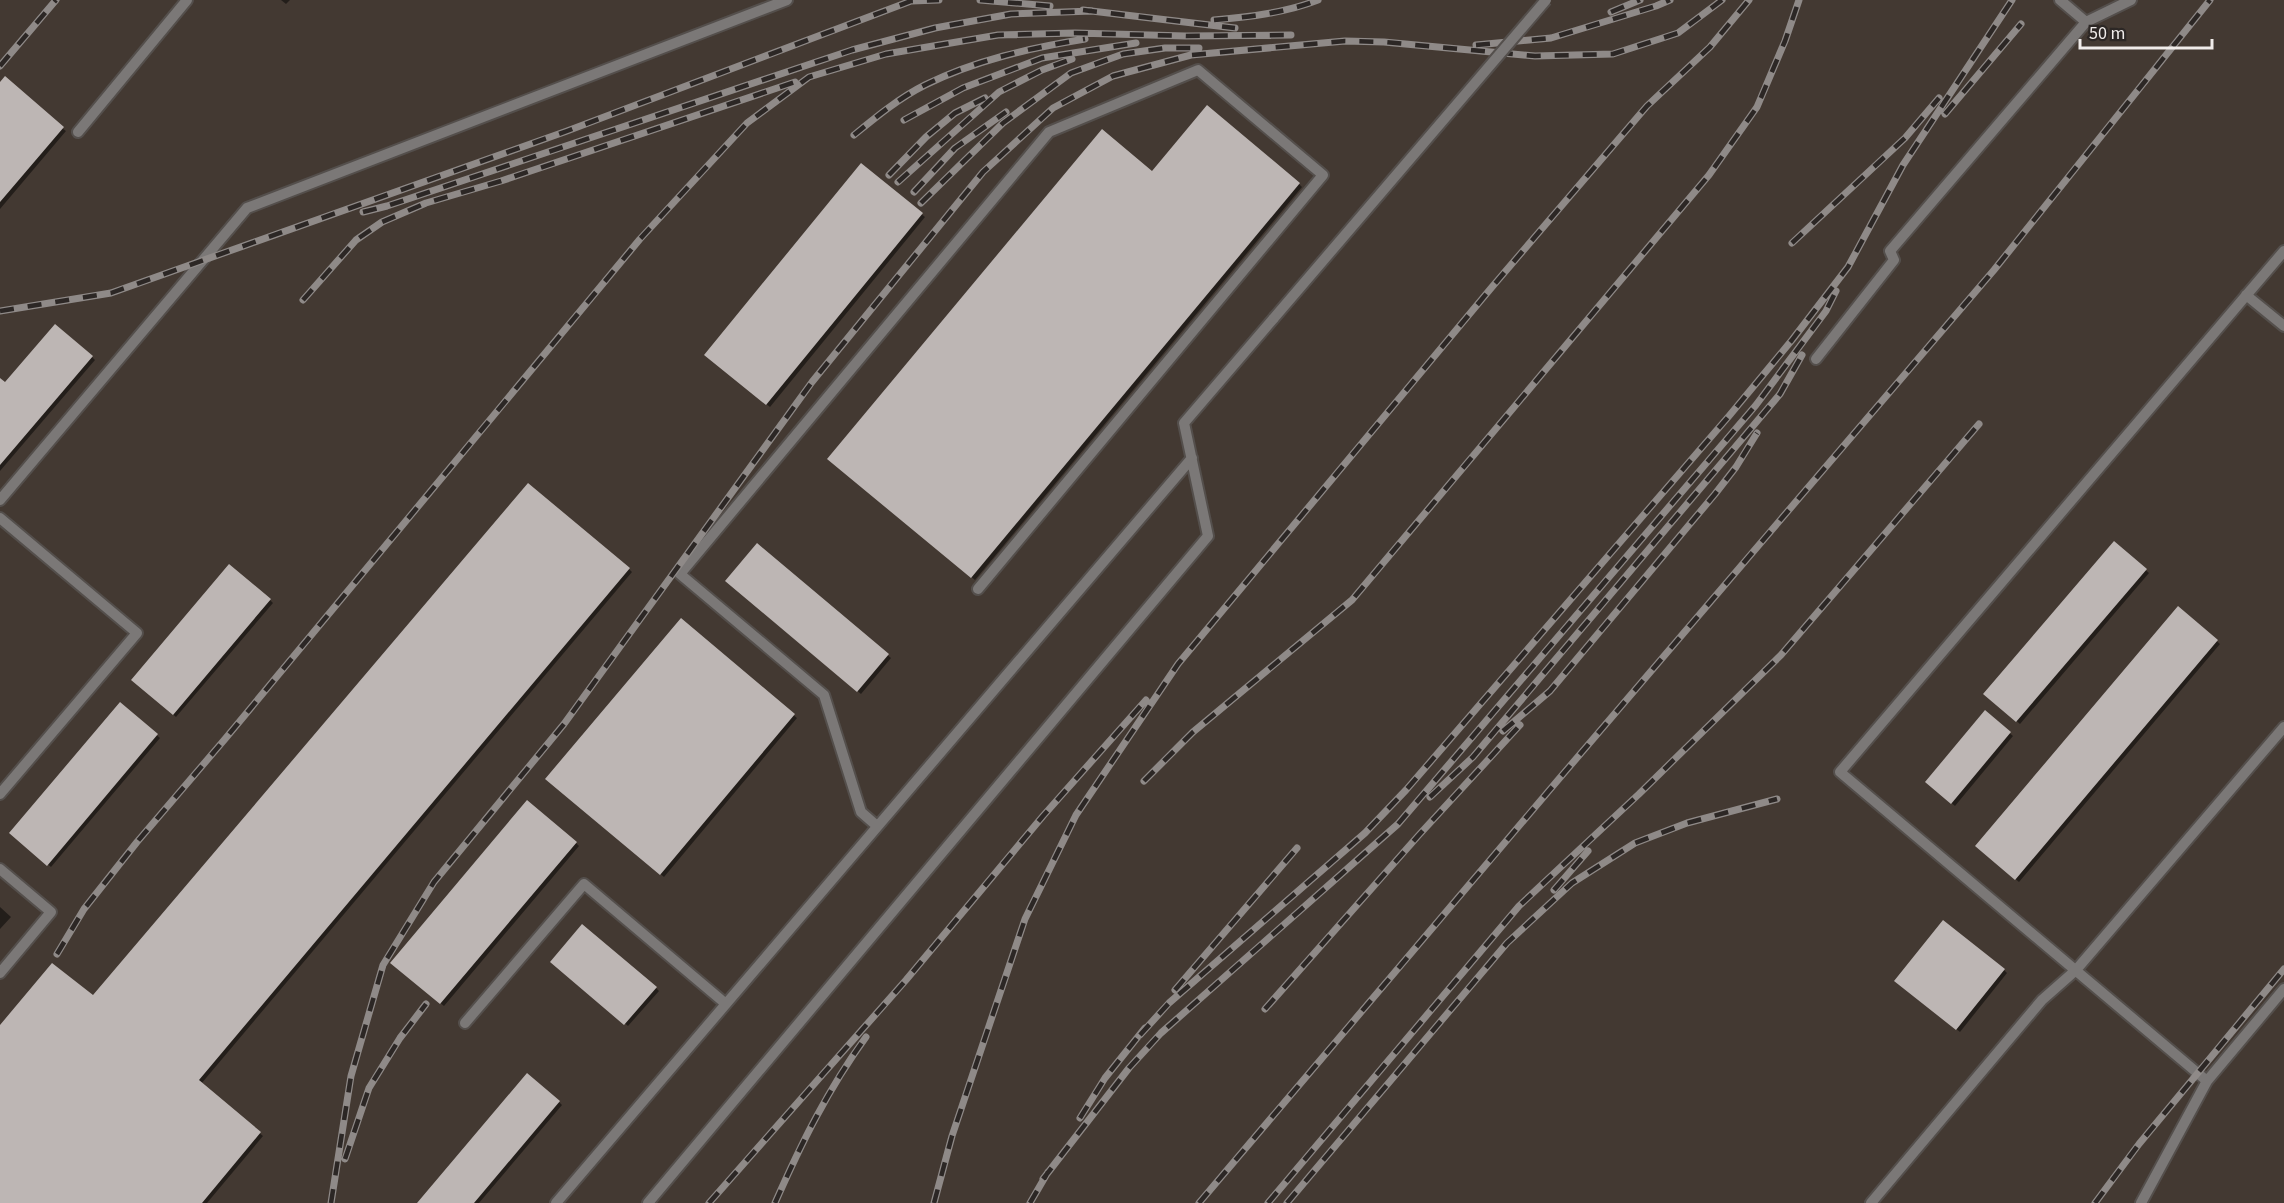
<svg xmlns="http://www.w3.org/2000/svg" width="2284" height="1203" font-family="'Source Sans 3',sans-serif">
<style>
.built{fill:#433932}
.shadow{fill:#0007}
.building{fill:#bdb6b4}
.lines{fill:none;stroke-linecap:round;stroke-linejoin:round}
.lane-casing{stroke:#544f4c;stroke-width:14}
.lane{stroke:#7b7877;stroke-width:10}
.rail-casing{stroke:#8f8a88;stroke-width:7}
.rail{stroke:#2c2725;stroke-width:4.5;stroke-dasharray:14;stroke-linecap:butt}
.lane-bridge-casing{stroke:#544f4c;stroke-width:14;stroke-linecap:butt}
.lane-bridge{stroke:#7b7877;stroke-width:10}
</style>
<rect width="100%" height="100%" fill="#36312e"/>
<path class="built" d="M0,0H2284V1203H0Z"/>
<path class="shadow" d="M281,0H290L286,4Z
M0,84L66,131L0,209Z
M861,165L925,217L770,407L709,357Z
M1153,173L1299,184L1302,187L975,580L832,461Z
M92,357L95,360L0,471V380L5,384Z
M2114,543L2149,573L2020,724L1985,694Z
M757,545L891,658L861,694L730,584Z
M629,569L632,572L201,1084L263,1136L207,1203H0V1028L93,997Z
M270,600L273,603L176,717L136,682Z
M2179,608L2220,644L2019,882L1980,849Z
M681,620L797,718L664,877L550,782Z
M120,704L160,738L51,867L14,836Z
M1985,712L2013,736L1955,806L1930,785Z
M576,843L579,846L444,1006L395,966Z
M0,907L11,917L0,929Z
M555,965L656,988L659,991L628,1026Z
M2004,970L2007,973L1960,1032L1899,984Z
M559,1102L562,1105L479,1203H419Z"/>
<path class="building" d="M5,76L64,127L0,202V82Z
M1207,105L1300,183L971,578L827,459L1102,129L1152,171Z
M861,163L923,213L766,405L704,355Z
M55,324L93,356L0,465V378L5,382Z
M528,483L630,568L199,1080L261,1132L202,1203H0V1025L52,963L93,995Z
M2114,541L2147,569L2016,722L1983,694Z
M757,543L889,654L857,692L725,581Z
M229,564L271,599L173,715L131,680Z
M2178,606L2218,640L2015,880L1975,846Z
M681,618L795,714L660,875L545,779Z
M120,702L158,734L47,866L9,833Z
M1985,710L2011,732L1951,804L1925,782Z
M527,800L577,842L440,1004L390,963Z
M1943,920L2005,969L1956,1030L1894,981Z
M582,924L657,987L624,1025L550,962Z
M527,1073L560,1101L474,1203H417Z"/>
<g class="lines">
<defs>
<path id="lane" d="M2060,0L2086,22
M78,132L187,0
M2246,295L2284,326
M1816,359L1894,260L1890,251L2086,22L2131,0
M0,500L247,208L787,0
M0,518L137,633L0,794
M877,826L861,812L824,695L680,574L1049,132L1198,70L1323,175L978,589
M0,869L51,912L0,973
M465,1023L584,884L726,1004
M2207,1081L1840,772L2284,251
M556,1203L1192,458
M648,1203L1208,536L1184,423L1274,318
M1871,1203L2042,1000L2076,970L2284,727
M2141,1203L2207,1081L2284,989"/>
</defs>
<use href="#lane" class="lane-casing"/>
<use href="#lane" class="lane"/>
<defs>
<path id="rail" d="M980,0L1050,6
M1083,10L1235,28
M1611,12L1640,0
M1214,20C1248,17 1285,13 1318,0
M1476,45L1551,38L1656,6L1670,0
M0,66L56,0
M1945,114L2021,24
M904,120L963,88L1042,58L1136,43
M854,135C876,117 899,98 925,85C976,60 1030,48 1085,39
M889,175L926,137L955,113L985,98
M898,182L999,92L1042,70L1072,59
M914,192L955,148L1006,112
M921,203L1003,123L1071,73L1123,54L1165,48H1199
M363,212L387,206L852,50L935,28L1011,14L1092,11
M1792,243L1905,138L1939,98
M303,300L356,240L382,222L426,203L501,181L795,82
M0,311L111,293L567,131L911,1L939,0
M1503,731L1550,691L1715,494L1736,467L1757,433
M1144,781L1193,732L1352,600L1709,175L1757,107L1785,41L1799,0
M1430,797L1473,757L1780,394L1802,355
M1554,890L1588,851
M57,954L84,909L137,842L225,739L640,239L747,123L809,77L886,54L998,35L1075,33L1186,36L1291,35
M1175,990L1297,848
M1265,1009L1418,836L1520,725
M1140,1035L1169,1003L1365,833L1406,790L1729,416L1792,340L1848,267L1903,165L2012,0
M1080,1118L1105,1078L1145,1028
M345,1159L369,1088L400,1038L426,1004
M1043,1179L1129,1068L1161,1033L1398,824L1756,405L1826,311L1836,291
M331,1203L351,1076L383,965L434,882L564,724L812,382L983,172L1053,108L1113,76L1191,55L1345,41L1384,42L1535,56L1613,54L1678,33L1722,0
M709,1203L906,980L1043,816L1146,700
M775,1203C801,1144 828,1089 866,1037
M934,1203L952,1136L1025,919L1076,815L1178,664L1492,287L1647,106L1710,47L1749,0
M1030,1203L1048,1172
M1199,1203L1558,780L1994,270L2210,0
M1268,1203L1519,906L1639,794L1781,655L1979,424
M1287,1203L1507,943L1572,883L1635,843L1687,823L1777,799
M2095,1203L2139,1144L2284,969"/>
</defs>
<use href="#rail" class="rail-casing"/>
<use href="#rail" class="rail"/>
<defs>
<path id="lane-bridge" d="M1274,318L1546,0"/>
</defs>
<use href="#lane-bridge" class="lane-bridge-casing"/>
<use href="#lane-bridge" class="lane-bridge"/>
</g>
<path d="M2080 39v9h132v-9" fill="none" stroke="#f0ecea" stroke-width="3"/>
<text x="2089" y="39" font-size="18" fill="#f0ecea" stroke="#2c2725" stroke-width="4.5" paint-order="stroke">50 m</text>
</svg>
